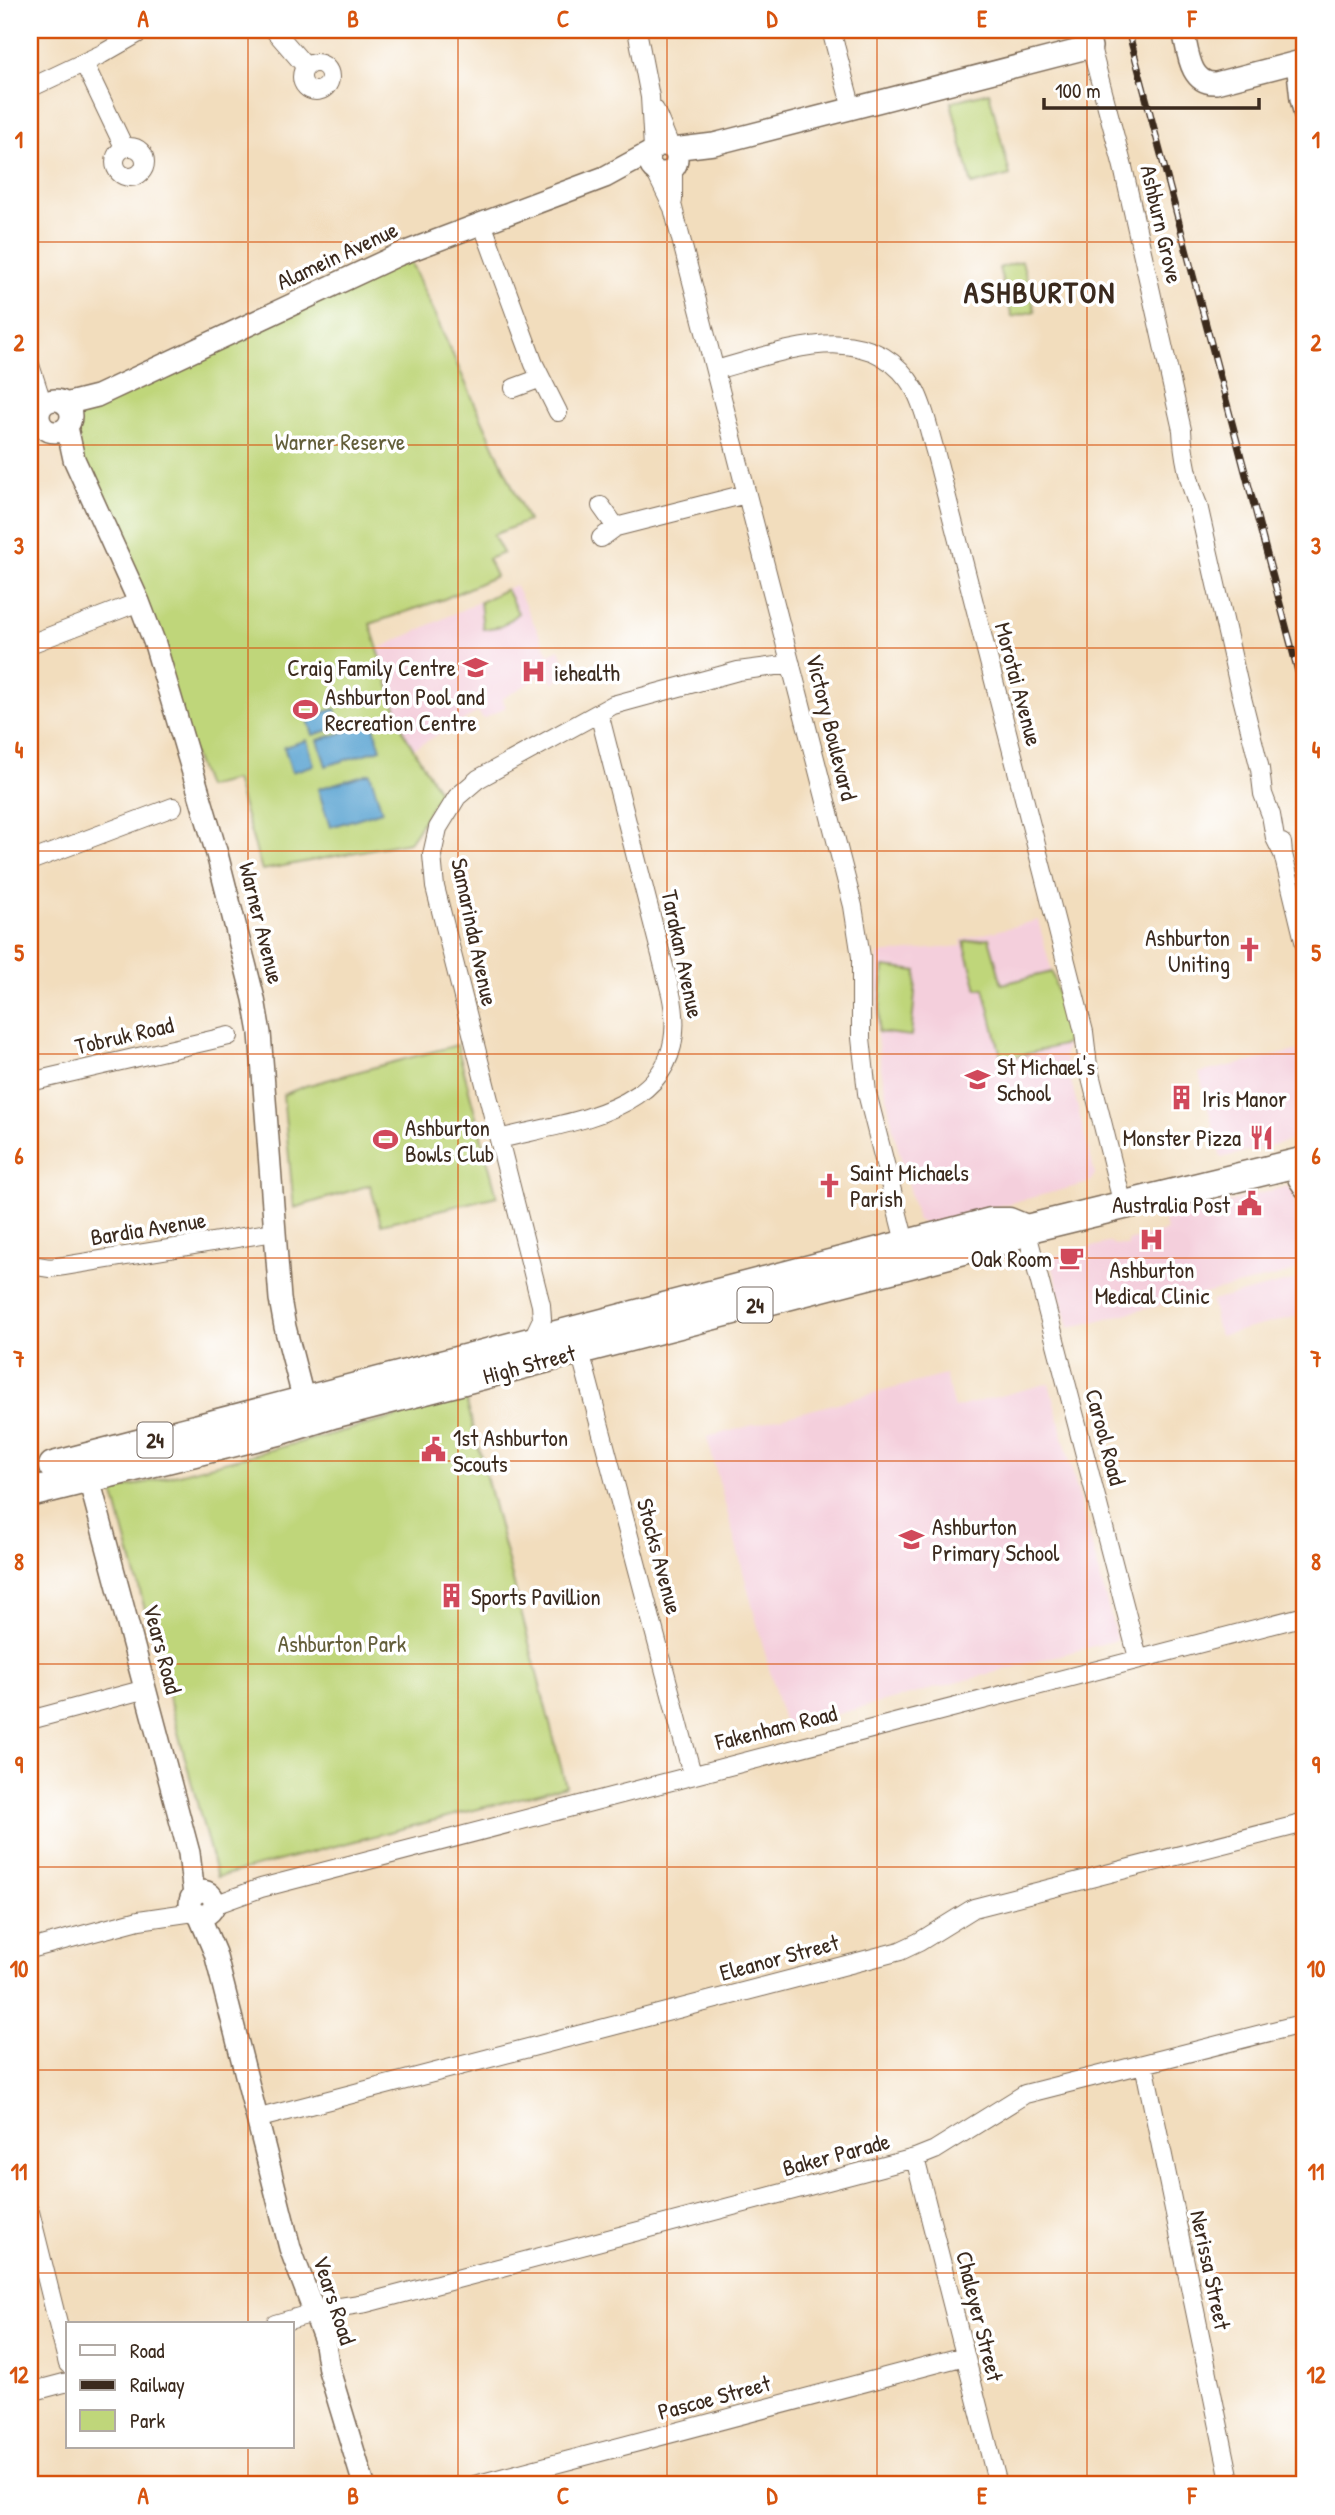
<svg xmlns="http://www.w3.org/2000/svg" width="1335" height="2515" font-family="'Patrick Hand',sans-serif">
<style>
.built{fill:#f4cfdc}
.green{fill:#bfd67a;stroke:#7d804c;stroke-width:2}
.water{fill:#5ba4d2;stroke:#4b6778;stroke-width:2}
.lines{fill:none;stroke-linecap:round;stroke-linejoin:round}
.minor-casing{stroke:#7b6956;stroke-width:20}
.tertiary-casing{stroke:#7b6956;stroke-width:24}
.primary-casing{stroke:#7b6956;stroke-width:31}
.minor{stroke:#fff;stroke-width:18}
.tertiary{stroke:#fff;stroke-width:21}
.primary{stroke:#fff;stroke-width:28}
.rail-casing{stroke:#3b2a1e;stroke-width:7}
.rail{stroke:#fff;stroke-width:4.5;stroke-dasharray:13;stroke-linecap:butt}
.grid{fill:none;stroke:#d7540e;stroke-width:2;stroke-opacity:0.55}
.labels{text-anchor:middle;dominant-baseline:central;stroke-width:7;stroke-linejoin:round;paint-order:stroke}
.shield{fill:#fff;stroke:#766a62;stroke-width:2}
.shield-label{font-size:21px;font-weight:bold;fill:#3b2a1e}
.street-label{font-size:23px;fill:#3b2a1e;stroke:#fff}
.park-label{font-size:23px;fill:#635e3a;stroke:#fff}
.poi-label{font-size:23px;fill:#3b2a1e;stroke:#fff;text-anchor:start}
.district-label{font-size:30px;font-weight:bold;letter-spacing:2px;fill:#3b2a1e;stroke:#fff}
.neatline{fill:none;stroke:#d7540e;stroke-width:2.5}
.grid-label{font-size:23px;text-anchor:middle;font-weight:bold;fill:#d7540e}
</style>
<rect width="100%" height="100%" fill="#fff"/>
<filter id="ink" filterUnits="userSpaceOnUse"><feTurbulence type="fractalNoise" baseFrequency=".0143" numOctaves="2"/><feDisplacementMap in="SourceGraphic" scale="14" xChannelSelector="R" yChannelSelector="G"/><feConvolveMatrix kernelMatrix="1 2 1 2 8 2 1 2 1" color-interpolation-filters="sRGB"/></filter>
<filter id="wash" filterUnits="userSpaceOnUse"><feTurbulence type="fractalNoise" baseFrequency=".00686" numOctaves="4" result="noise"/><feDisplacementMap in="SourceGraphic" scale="28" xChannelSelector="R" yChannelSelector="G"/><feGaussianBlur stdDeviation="1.57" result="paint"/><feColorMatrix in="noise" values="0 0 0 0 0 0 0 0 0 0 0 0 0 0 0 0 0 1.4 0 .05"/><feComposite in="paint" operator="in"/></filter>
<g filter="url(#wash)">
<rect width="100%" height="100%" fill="#f2ddbd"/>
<path class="built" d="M515,585L549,654L559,649L571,672L553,683L546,673L502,699L506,707L483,719L478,712L413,749L404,733L378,649Z
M1038,920L1068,1034L1064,1054L1095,1174L1089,1183L924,1225L917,1219L893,1129L881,1068L877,1036L878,954L962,946L961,940Z
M1305,1049V1137L1221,1158L1199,1073Z
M1287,1186L1294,1192L1300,1270L1069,1328L1051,1261L1052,1257L1111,1242L1112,1244L1128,1246L1127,1241L1166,1231L1164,1220Z
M1300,1279L1302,1315L1219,1336L1211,1301Z
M945,1375L954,1408L1049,1383L1117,1640L785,1728L707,1437Z"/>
<path class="green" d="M989,92L1010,175L972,185L951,102Z
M409,258L528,521L493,535L503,553L488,559L496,576L444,599L370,624L404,733L440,793C428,809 421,827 409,842L262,870L235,780L206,787L77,448L73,424L86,408Z
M1022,261L1035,311L1012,317L999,268Z
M506,589L518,613L502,626L483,629L480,602Z
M989,938L1002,984L1052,972L1068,1034L1066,1044L1002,1060L984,988L977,989L964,942Z
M884,967L917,971L911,1036L878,1032Z
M457,1045L497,1196L381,1224L370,1185L294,1208L283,1095L305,1086Z
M466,1399L566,1786L217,1877L113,1491Z"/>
<path class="water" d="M335,709L340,727L313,735L307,717Z
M373,723L381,749L326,766L318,740Z
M307,740L314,765L292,772L284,747Z
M370,773L382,811L330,827L318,789Z"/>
</g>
<g filter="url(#ink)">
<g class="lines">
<defs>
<path id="minor" d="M274,30L306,67
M637,30L650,97L653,148
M831,30L852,109
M1091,47L1123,167L1182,430C1183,453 1189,484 1198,505L1239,686L1260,769L1263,794L1271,815L1275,838L1283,854
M84,63L124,147
M302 77a14 14 0 1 1 28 0a14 14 0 1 1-28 0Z
M30,88L102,54L144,30
M655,110L670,146
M115 162a15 15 0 1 1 30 0a15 15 0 1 1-30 0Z
M673,169V201
M655,171L673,208L853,906L861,957V1038L867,1093L908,1254
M482,223L534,364L558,412
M30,365L43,405
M715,370C780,353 871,313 915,390C925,409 929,431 935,451L1084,1032L1088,1066L1123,1205
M514,388L541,378
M601,506L616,527L746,494
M601,538L616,527
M30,644L139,602
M1282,843L1283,854L1305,945
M30,861L173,807
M30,1082L229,1036
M499,1139C580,1119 696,1110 671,994L599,713
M1026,1229L1138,1658
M30,1265L50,1268L64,1266L274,1232
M531,1342L542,1319L541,1305L435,887L432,855L438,828L457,797L478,779L613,705L738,671L791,664
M580,1351L692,1774
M30,1720L146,1689
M214,1905L261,1888L1305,1616
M30,1949L139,1920L194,1912
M1144,2064L1231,2485
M256,2119L900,1951L919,1942L974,1908L1305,1823
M915,2158L998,2485
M30,2212L68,2364
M275,2324L327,2309L366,2303L915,2158L935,2150L1025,2094L1305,2023
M30,2392L68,2382
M475,2485L965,2356"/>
<path id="tertiary" d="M1183,30C1188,50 1189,85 1216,83L1297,62L1301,99L1305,115
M649 159a14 14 0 1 1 28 0a14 14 0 1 1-28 0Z
M673,149L714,144L1091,47L1086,30
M39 416a16 16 0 1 1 32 0a16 16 0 1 1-32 0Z
M65,404L97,396L398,255L605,177L649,153
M67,427L74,459L139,602L155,644L217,854L254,999L260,1033L280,1299L285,1327L307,1413
M1295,1163L1299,1179L1305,1188
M85,1464L189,1853L194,1895
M190 1903a12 12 0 1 1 24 0a12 12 0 1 1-24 0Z
M199,1915L215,1953L290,2248L324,2338L329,2370L364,2485"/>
<path id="primary" d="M53,1466L991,1222H1009L1026,1229
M30,1493L279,1431L333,1414L991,1243L1007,1239L1026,1229L1305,1161"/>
</defs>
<use href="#minor" class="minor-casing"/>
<use href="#tertiary" class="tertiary-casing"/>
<use href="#primary" class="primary-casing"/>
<use href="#minor" class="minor"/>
<use href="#tertiary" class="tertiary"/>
<use href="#primary" class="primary"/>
<defs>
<path id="rail" d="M1128,30L1305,698"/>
</defs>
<use href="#rail" class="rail-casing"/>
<use href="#rail" class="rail"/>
</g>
</g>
<path class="grid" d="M248,30V2324M458,30V2485M667,30V2485M877,30V2485M1087,30V2485M30,242H1305M30,445H1305M30,648H1305M30,851H1305M30,1054H1305M30,1258H1305M30,1461H1305M30,1664H1305M30,1867H1305M30,2070H1305M30,2273H1305M248,2447V2485"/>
<defs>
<symbol id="school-bare" viewBox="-9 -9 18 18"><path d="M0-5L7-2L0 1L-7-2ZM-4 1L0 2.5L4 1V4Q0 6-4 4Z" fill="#d1495b" stroke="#fff" stroke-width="2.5" paint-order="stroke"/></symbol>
<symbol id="hospital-bare" viewBox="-9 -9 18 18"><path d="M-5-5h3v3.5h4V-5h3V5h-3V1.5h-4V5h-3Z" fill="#d1495b" stroke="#fff" stroke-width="2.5" paint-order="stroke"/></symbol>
<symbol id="stadium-bare" viewBox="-9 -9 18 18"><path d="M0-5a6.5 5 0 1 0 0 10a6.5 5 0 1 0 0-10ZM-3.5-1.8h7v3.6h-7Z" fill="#d1495b" stroke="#fff" stroke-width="2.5" paint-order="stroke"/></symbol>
<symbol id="church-bare" viewBox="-9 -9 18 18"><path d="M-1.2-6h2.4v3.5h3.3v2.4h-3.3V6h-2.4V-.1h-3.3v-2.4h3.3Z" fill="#d1495b" stroke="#fff" stroke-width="2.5" paint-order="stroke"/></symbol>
<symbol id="building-bare" viewBox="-9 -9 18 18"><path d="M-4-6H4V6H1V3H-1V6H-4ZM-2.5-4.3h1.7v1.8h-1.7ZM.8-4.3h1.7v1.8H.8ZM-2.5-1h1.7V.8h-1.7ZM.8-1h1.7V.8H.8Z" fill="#d1495b" stroke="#fff" stroke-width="2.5" paint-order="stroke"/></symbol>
<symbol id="restaurant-bare" viewBox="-9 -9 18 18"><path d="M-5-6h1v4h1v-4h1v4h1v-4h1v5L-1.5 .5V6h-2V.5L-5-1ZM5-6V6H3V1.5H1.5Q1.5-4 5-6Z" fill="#d1495b" stroke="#fff" stroke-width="2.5" paint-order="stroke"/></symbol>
<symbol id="civic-bare" viewBox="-9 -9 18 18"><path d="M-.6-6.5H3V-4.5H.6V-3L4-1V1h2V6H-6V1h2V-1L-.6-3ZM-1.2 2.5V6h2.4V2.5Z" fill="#d1495b" stroke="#fff" stroke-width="2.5" paint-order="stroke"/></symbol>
<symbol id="cafe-bare" viewBox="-9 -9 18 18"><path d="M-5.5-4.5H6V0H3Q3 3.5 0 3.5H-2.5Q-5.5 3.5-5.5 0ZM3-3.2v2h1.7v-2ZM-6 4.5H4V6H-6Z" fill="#d1495b" stroke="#fff" stroke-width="2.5" paint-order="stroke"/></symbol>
</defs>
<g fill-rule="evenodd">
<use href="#school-bare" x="458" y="650" width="35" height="35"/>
<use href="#hospital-bare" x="516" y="654" width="35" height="35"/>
<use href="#stadium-bare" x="288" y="692" width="35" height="35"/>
<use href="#church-bare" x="1232" y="932" width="35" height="35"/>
<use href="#school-bare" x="960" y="1062" width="35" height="35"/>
<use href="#building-bare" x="1164" y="1080" width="35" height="35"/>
<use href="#restaurant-bare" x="1244" y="1120" width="35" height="35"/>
<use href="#stadium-bare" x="368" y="1122" width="35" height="35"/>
<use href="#church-bare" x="812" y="1168" width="35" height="35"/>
<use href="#civic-bare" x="1232" y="1186" width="35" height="35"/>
<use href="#hospital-bare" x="1134" y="1222" width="35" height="35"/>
<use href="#cafe-bare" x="1054" y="1240" width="35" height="35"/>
<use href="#civic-bare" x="416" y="1432" width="35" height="35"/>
<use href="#school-bare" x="894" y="1522" width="35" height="35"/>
<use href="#building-bare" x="434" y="1578" width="35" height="35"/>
</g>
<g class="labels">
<g class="shield">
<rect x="737.5" y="1287.5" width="35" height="35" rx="5"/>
<rect x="137.5" y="1422.5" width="35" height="35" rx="5"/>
</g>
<g class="shield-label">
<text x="755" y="1305">24</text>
<text x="155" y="1440">24</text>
</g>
<g class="street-label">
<text transform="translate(1162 224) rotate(77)">Ashburn Grove</text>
<text transform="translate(337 255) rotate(-25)">Alamein Avenue</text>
<text transform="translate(1019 684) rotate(75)">Morotai Avenue</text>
<text transform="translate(832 727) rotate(76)">Victory Boulevard</text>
<text transform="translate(262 923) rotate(76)">Warner Avenue</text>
<text transform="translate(475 932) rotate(78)">Samarinda Avenue</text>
<text transform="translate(683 954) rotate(78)">Tarakan Avenue</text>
<text transform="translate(124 1035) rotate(-13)">Tobruk Road</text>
<text transform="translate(148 1228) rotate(-9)">Bardia Avenue</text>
<text transform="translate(529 1364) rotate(-15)">High Street</text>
<text transform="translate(1106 1437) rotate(75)">Carool Road</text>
<text transform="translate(660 1556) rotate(75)">Stocks Avenue</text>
<text transform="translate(163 1649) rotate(75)">Vears Road</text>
<text transform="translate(776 1727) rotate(-14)">Fakenham Road</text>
<text transform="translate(779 1957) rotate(-15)">Eleanor Street</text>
<text transform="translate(836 2154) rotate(-15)">Baker Parade</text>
<text transform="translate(1211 2270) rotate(78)">Nerissa Street</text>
<text transform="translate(335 2300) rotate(72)">Vears Road</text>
<text transform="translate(980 2316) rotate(76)">Chaleyer Street</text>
<text transform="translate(714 2397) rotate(-15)">Pascoe Street</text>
</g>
<g class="park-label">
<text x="340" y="441">Warner Reserve</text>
<text x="342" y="1643">Ashburton Park</text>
</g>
<g class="poi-label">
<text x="456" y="667" text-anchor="end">Craig Family Centre</text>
<text x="554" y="672">iehealth</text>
<text x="325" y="696">Ashburton Pool and<tspan x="325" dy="26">Recreation Centre</tspan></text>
<text x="1230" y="937" text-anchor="end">Ashburton<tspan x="1230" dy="26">Uniting</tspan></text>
<text x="997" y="1066">St Michael's<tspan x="997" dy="26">School</tspan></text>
<text x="1202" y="1098">Iris Manor</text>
<text x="405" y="1127">Ashburton<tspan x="405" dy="26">Bowls Club</tspan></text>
<text x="1241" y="1137" text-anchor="end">Monster Pizza</text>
<text x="850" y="1172">Saint Michaels<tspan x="850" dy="26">Parish</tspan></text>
<text x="1230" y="1204" text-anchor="end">Australia Post</text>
<text x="1052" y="1258" text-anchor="end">Oak Room</text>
<text x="1152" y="1269" text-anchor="middle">Ashburton<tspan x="1152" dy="26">Medical Clinic</tspan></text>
<text x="453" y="1437">1st Ashburton<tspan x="453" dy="26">Scouts</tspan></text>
<text x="932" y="1526">Ashburton<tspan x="932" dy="26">Primary School</tspan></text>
<text x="471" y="1596">Sports Pavillion</text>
</g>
<g class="district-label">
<text x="1040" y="292">ASHBURTON</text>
</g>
</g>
<rect width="1335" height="2515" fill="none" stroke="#fff" stroke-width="77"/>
<rect x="66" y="2322" width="228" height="126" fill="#ffffff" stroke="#b1aaa5" stroke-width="2"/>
<rect x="80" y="2345" width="35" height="10" fill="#ffffff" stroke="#b1aaa5" stroke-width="2"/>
<text x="130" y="2358" font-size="21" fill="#3b2a1e">Road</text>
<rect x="80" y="2380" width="35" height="10" fill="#3b2a1e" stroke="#b1aaa5" stroke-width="2"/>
<text x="130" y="2392" font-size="21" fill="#3b2a1e">Railway</text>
<rect x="80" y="2410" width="35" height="21" fill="#bfd67a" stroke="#b1aaa5" stroke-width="2"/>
<text x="130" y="2428" font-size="21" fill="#3b2a1e">Park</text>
<path d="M1044 98v10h215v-10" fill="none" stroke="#3b2a1e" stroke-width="3.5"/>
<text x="1055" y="98" font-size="21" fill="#3b2a1e" stroke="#ffffff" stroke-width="5" paint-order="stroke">100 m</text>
<rect x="38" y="38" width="1258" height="2438" class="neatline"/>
<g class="grid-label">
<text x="143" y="27">A</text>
<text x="353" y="27">B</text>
<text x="563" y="27">C</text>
<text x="772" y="27">D</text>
<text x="982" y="27">E</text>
<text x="1192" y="27">F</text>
<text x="19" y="148">1</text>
<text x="1316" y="148">1</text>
<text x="19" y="351">2</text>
<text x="1316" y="351">2</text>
<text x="19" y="554">3</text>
<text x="1316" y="554">3</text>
<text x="19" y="758">4</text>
<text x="1316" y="758">4</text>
<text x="19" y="961">5</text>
<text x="1316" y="961">5</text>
<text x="19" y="1164">6</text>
<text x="1316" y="1164">6</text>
<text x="19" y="1367">7</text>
<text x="1316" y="1367">7</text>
<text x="19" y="1570">8</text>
<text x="1316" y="1570">8</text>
<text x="19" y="1773">9</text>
<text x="1316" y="1773">9</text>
<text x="19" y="1977">10</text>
<text x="1316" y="1977">10</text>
<text x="19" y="2180">11</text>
<text x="1316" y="2180">11</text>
<text x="19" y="2383">12</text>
<text x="1316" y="2383">12</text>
<text x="143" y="2504">A</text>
<text x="353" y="2504">B</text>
<text x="563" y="2504">C</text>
<text x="772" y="2504">D</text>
<text x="982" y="2504">E</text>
<text x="1192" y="2504">F</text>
</g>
</svg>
